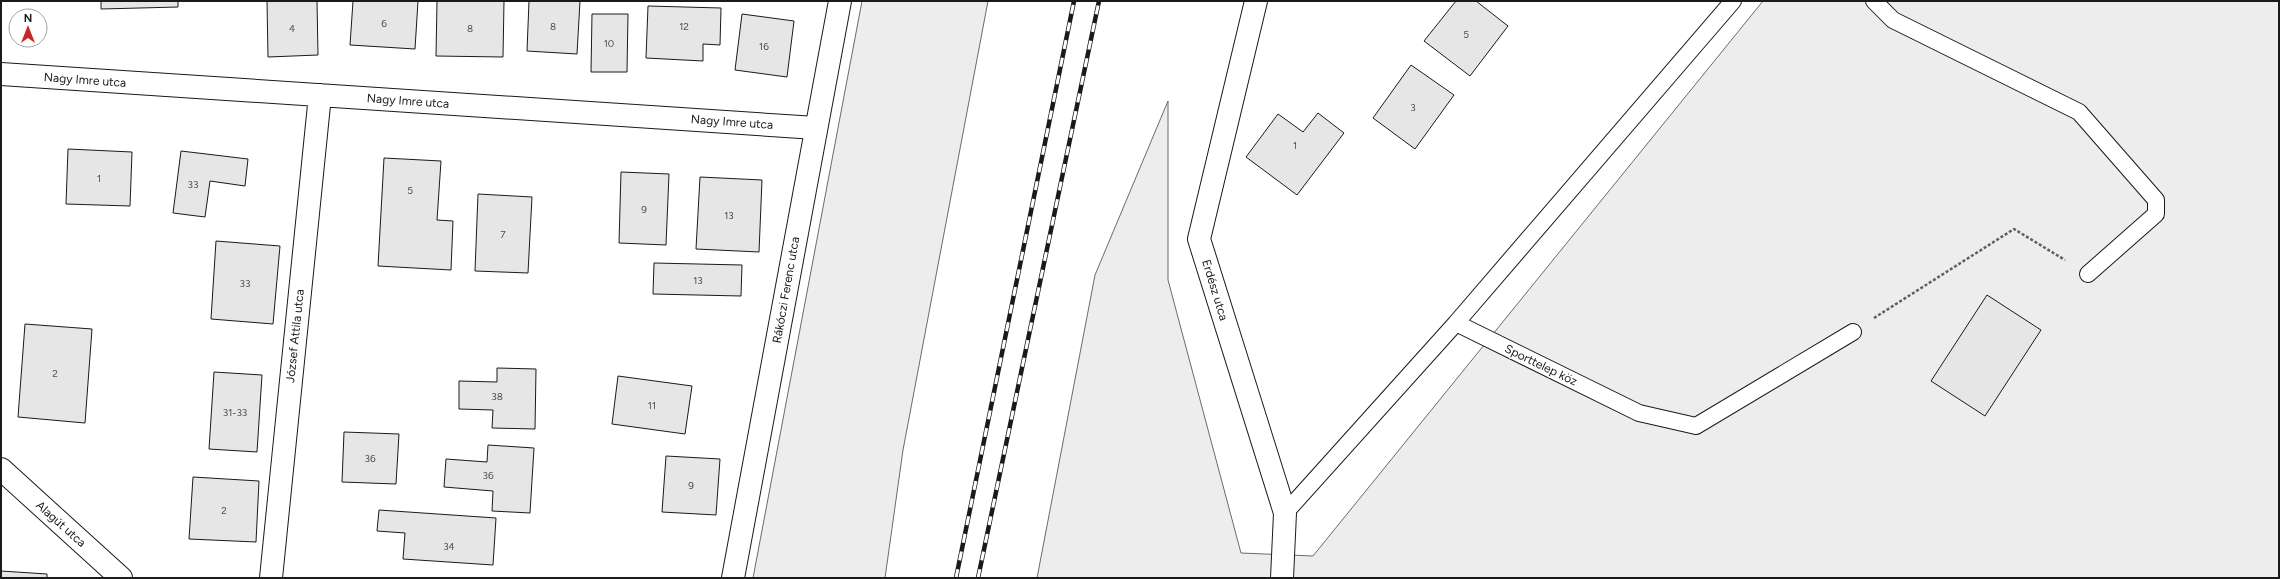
<svg xmlns="http://www.w3.org/2000/svg" width="2280" height="579" font-family="Figtree,sans-serif">
<style>
.built{fill:#ededed;stroke:#6a6a6a}
.building{fill:#e6e6e6;stroke:#1a1a1a}
.lines{fill:none;stroke-linecap:round;stroke-linejoin:round}
.lane-casing{stroke:#1a1a1a;stroke-width:18}
.street-casing{stroke:#1a1a1a;stroke-width:24}
.secondary-casing{stroke:#1a1a1a;stroke-width:24}
.path{stroke:#5f5f5f;stroke-width:2.5;stroke-dasharray:3 2;stroke-linecap:butt}
.lane{stroke:#fff;stroke-width:16}
.street{stroke:#fff;stroke-width:22}
.secondary{stroke:#fff;stroke-width:22}
.rail-casing{stroke:#1a1a1a;stroke-width:4.5}
.rail{stroke:#fff;stroke-width:3;stroke-dasharray:9;stroke-linecap:butt}
.labels{text-anchor:middle;dominant-baseline:central;stroke-width:3;stroke-linejoin:round;paint-order:stroke}
.number-label{font-size:10px;fill:#4d4d4d}
.street-label{font-size:12px;fill:#1a1a1a;stroke:#fff}
</style>
<rect width="100%" height="100%" fill="#fff"/>
<path class="built" d="M862,1H988L903,450L885,578H753Z
M1763,1H2279V578H1037L1095,275L1168,101V280L1241,553L1313,556Z"/>
<path class="building" d="M101,1H178V7L101,9Z
M267,1H317L318,55L268,57Z
M353,1H418L415,49L350,45Z
M437,1H504L503,57L436,56Z
M529,1H580L577,54L527,51Z
M1456,1H1476L1508,26L1470,76L1424,41Z
M648,6L721,8L720,45L703,44V61L646,58Z
M592,14H628L627,72H591Z
M742,14L794,21L787,77L735,70Z
M1411,65L1454,95L1415,149L1373,118Z
M1318,113L1344,133L1297,195L1246,157L1278,114L1303,132Z
M68,149L132,152L130,206L66,204Z
M181,151L248,159L245,186L210,181L205,217L173,213Z
M384,158L441,161L437,220L453,221L451,270L378,266Z
M621,172L669,174L666,245L619,243Z
M700,177L762,180L759,252L696,249Z
M478,194L532,197L528,273L475,271Z
M216,241L280,246L273,324L211,319Z
M654,263L742,265L741,296L653,294Z
M1987,295L2041,330L1985,416L1931,381Z
M25,324L92,329L85,423L18,417Z
M497,368L536,369L535,429L492,428L493,410L459,409V381L497,382Z
M214,372L262,375L257,452L209,449Z
M618,376L692,386L685,434L612,424Z
M344,432L399,434L396,484L342,482Z
M488,445L534,448L530,513L492,511L493,491L444,487L446,459L487,462Z
M666,456L720,459L716,515L662,512Z
M193,477L259,481L256,542L189,539Z
M379,510L496,518L493,565L403,559L405,533L377,531Z
M1,571L47,574V578H1Z"/>
<g class="lines">
<defs>
<path id="lane" d="M1874,1L1893,20L2079,112L2156,200V214L2088,274
M1456,323L1733,1
M1285,513L1456,323L1639,413L1696,426L1853,332"/>
<path id="street" d="M1256,1L1199,239L1285,513L1282,578
M1,74L816,128
M271,578L320,95
M733,578L840,1"/>
<path id="secondary" d="M1,469L121,578"/>
</defs>
<use href="#lane" class="lane-casing"/>
<use href="#street" class="street-casing"/>
<use href="#secondary" class="secondary-casing"/>
<path class="path" d="M1874,318L2014,229L2065,260"/>
<use href="#lane" class="lane"/>
<use href="#street" class="street"/>
<use href="#secondary" class="secondary"/>
<defs>
<path id="rail" d="M956,578L1074,1
M978,578L1099,1"/>
</defs>
<use href="#rail" class="rail-casing"/>
<use href="#rail" class="rail"/>
</g>
<g class="labels">
<g class="number-label">
<text x="384" y="23">6</text>
<text x="553" y="26">8</text>
<text x="684" y="26">12</text>
<text x="292" y="28">4</text>
<text x="470" y="28">8</text>
<text x="1466" y="34">5</text>
<text x="609" y="43">10</text>
<text x="764" y="46">16</text>
<text x="1413" y="107">3</text>
<text x="1295" y="145">1</text>
<text x="99" y="178">1</text>
<text x="193" y="184">33</text>
<text x="410" y="190">5</text>
<text x="644" y="209">9</text>
<text x="729" y="215">13</text>
<text x="503" y="234">7</text>
<text x="698" y="280">13</text>
<text x="245" y="283">33</text>
<text x="55" y="373">2</text>
<text x="497" y="396">38</text>
<text x="652" y="405">11</text>
<text x="235" y="412">31-33</text>
<text x="370" y="458">36</text>
<text x="488" y="475">36</text>
<text x="691" y="485">9</text>
<text x="224" y="510">2</text>
<text x="449" y="546">34</text>
</g>
<g class="street-label">
<text transform="translate(85 80) rotate(4)">Nagy Imre utca</text>
<text transform="translate(408 101) rotate(4)">Nagy Imre utca</text>
<text transform="translate(732 122) rotate(4)">Nagy Imre utca</text>
<text transform="translate(786 290) rotate(-80)">Rákóczi Ferenc utca</text>
<text transform="translate(1215 290) rotate(73)">Erdész utca</text>
<text transform="translate(295 336) rotate(-84)">József Attila utca</text>
<text transform="translate(1541 365) rotate(26)">Sporttelep köz</text>
<text transform="translate(61 524) rotate(42)">Alagút utca</text>
</g>
</g>
<rect width="2280" height="579" fill="none" stroke="#1a1a1a" stroke-width="4"/>
<g transform="translate(28 28)"><circle r="19" fill="#ffffff" stroke="#a3a3a3"/>
<path d="M0-3L7 15L0 10L-7 15Z" fill="#c62828"/>
<text y="-6" font-size="11" font-weight="bold" text-anchor="middle" fill="#1a1a1a">N</text>
</g>
</svg>
